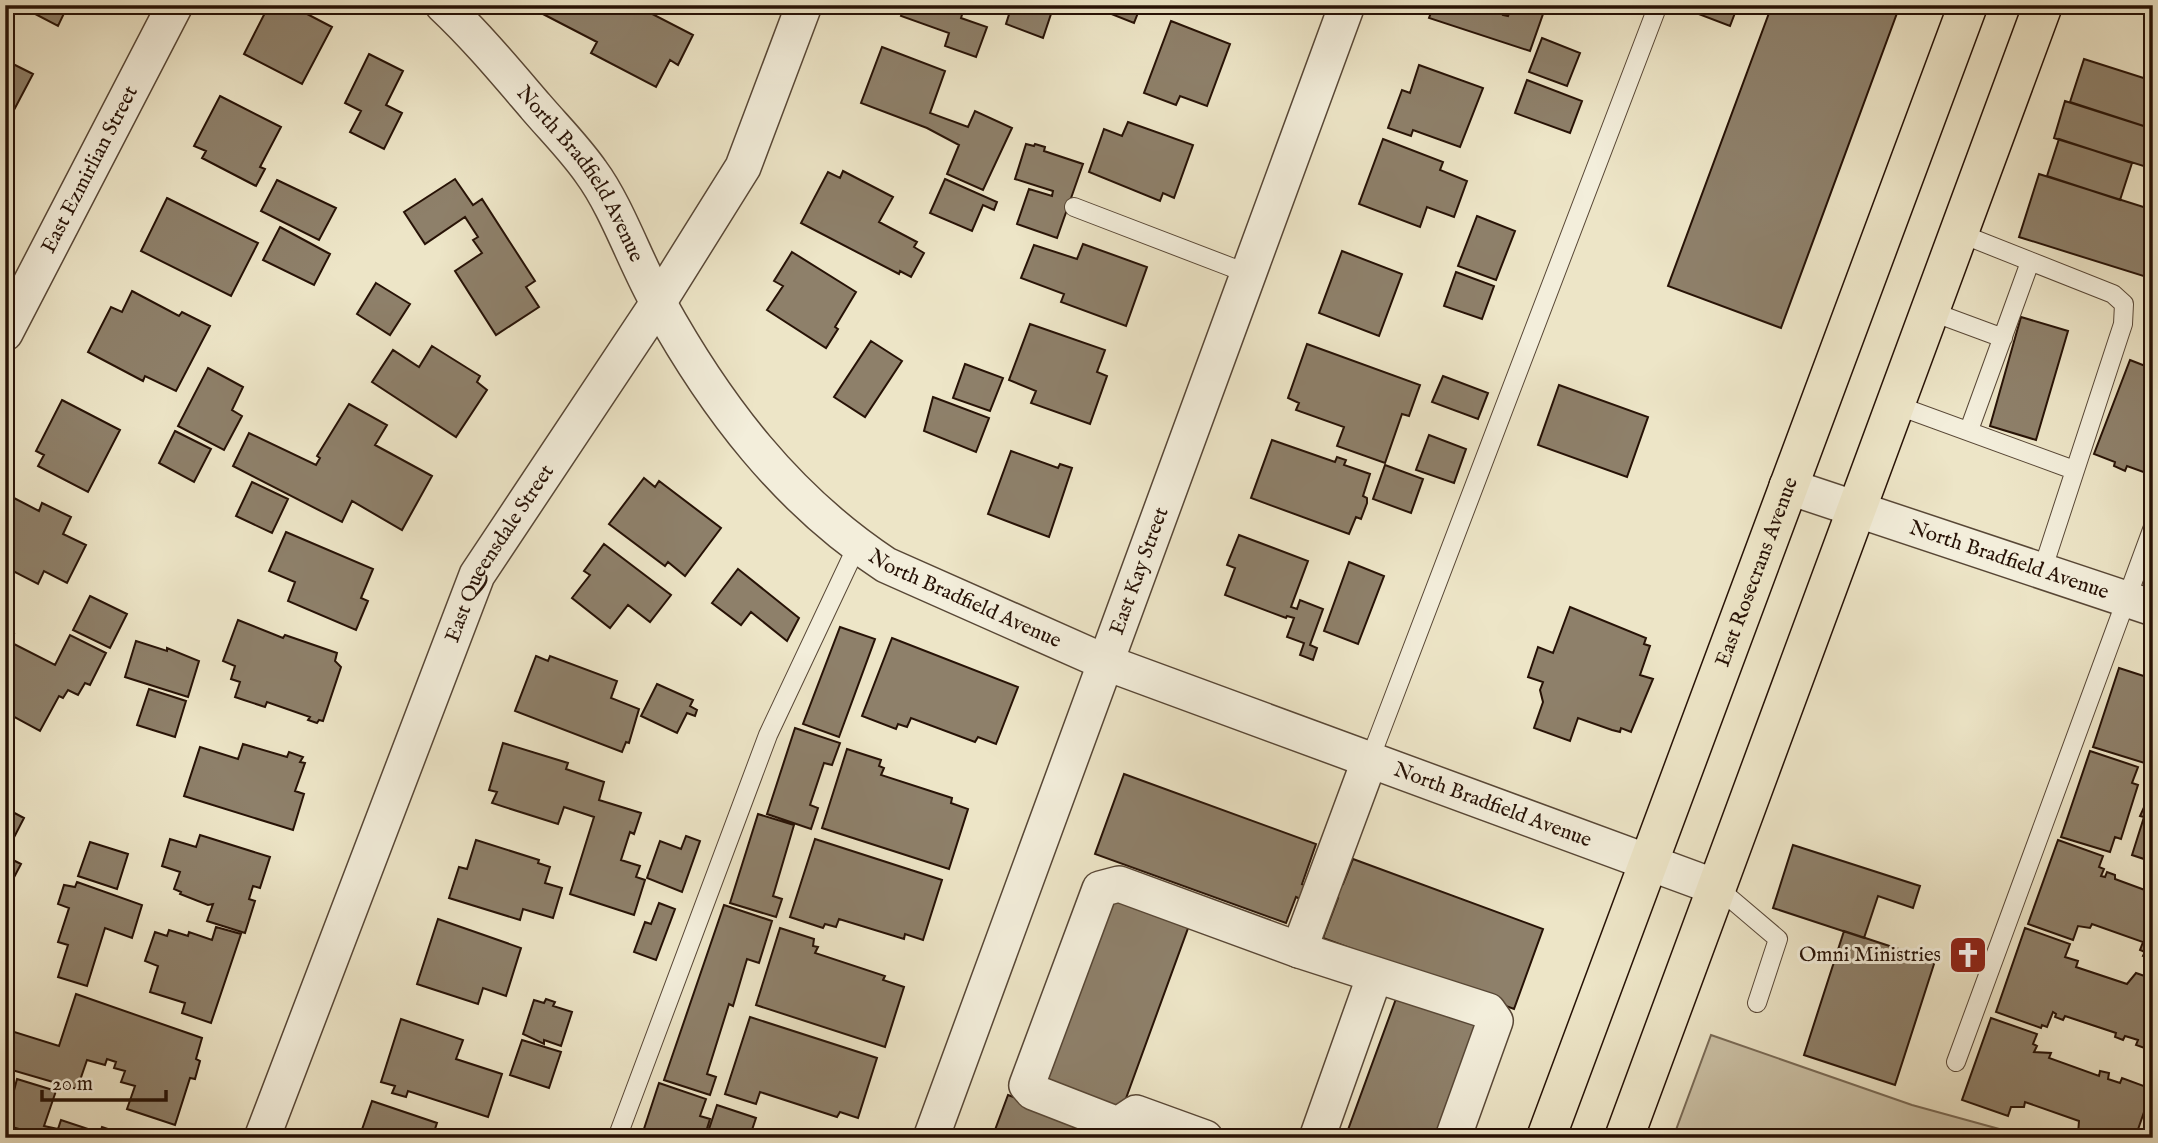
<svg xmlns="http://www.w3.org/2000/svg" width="2158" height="1143" font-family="'IM FELL English',serif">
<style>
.green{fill:#cbc1a6;stroke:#796a56;stroke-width:2}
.building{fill:#8e806a;stroke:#271206;stroke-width:2}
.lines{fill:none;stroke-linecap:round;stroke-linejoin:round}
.lane-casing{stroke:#584736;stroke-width:20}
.street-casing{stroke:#584736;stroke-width:38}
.primary-casing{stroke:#271206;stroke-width:41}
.lane{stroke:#f3eedb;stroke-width:18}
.street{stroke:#f3eedb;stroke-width:35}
.primary{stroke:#ede5c7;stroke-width:38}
.labels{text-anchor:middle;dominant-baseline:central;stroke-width:6;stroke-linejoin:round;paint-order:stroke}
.street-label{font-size:21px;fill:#271206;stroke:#f3eedb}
.poi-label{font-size:21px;fill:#271206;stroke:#f3eedb;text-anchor:end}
</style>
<rect width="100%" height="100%" fill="#ede5c7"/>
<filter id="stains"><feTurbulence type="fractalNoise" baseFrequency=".00286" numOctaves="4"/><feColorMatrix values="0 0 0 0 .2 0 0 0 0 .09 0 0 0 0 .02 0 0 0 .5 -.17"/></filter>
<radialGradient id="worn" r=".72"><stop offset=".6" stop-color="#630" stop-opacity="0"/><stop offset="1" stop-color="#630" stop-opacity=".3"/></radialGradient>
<path class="green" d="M1711,1035L1912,1105L2032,1138H1673Z"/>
<path class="building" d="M18,5H68L58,26Z
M269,5H290L332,27L302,84L244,54Z
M543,5H617L622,8L635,5L693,35L678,65L670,60L656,87L591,53L597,42L539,12Z
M905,5H965L961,18L987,27L976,57L945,46L949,33L901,16Z
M1012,5H1054L1043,38L1006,24Z
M1097,5H1141L1134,23L1096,8Z
M1434,5H1506L1503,15L1508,16L1512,5H1518L1543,14L1530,51L1429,18Z
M1690,5H1738L1730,26L1688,10Z
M1772,5H1900L1781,328L1668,286Z
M1171,21L1230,44L1207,106L1180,96L1176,105L1144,93Z
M1542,38L1580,53L1567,86L1529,72Z
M882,47L945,71L930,113L968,127L975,111L1012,128L983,190L947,174L959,145L927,128L861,103Z
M369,54L403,71L386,105L402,113L384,149L350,132L361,111L345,103Z
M2084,59L2153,81V129L2070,102Z
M5,60L33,74L5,127Z
M1419,65L1483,88L1460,147L1413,130L1411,136L1388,128L1402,90L1410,93Z
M1527,80L1582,101L1570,133L1515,113Z
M220,96L281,127L260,167L265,169L256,186L202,158L206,151L194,146Z
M2065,101L2153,129V169L2054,138Z
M1128,122L1193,145L1174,198L1163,193L1160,201L1089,172L1104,129L1122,136Z
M1383,139L1443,162L1440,170L1467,181L1454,217L1427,207L1420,227L1359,204Z
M2059,139L2132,163L2120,200L2047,176Z
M1026,144L1034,146L1035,144L1045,147L1044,151L1083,164L1057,238L1017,224L1029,189L1052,196L1053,191L1015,179Z
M843,171L893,197L879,222L917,242L914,247L924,253L911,277L900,271L899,274L801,223L828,172L840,178Z
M2039,174L2153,210V279L2019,237Z
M455,179L473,205L482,199L535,281L526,287L539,307L496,335L455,271L482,253L473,240L478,237L465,217L425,244L404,212Z
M945,179L997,202L994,210L983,205L972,231L930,213Z
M277,180L336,208L319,240L261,211Z
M167,198L258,243L231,296L141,251Z
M1477,216L1515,231L1496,280L1458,266Z
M280,227L330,254L314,285L263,260Z
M1083,244L1147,267L1126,326L1061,302L1064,294L1021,278L1034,245L1077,259Z
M1342,251L1402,274L1379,336L1319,313Z
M792,252L856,292L835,327L838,329L826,348L767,310L783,286L774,281Z
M1456,272L1494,286L1482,319L1444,306Z
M376,283L410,304L390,335L357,314Z
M132,291L179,316L182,312L210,326L176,391L145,376L143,381L88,352L111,307L122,312Z
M2021,317L2068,331L2036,440L1990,426Z
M1030,324L1105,350L1097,372L1107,376L1090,424L1031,403L1036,391L1009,380Z
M871,341L902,361L865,417L834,397Z
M1307,344L1420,385L1409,416L1402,414L1385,463L1337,446L1344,427L1296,410L1299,403L1288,398Z
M432,346L480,376L477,382L487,390L456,437L372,382L393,350L419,367Z
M2130,360L2153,369V465L2149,474L2127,466L2125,471L2114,466L2115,462L2094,454Z
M965,364L1003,378L990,411L953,398Z
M208,368L243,387L232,410L242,416L224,450L178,426Z
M1443,376L1488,393L1478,419L1432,402Z
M1559,385L1648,417L1627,477L1538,445Z
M933,397L989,418L976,452L924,431Z
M62,400L120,430L88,492L38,466L44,455L36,451Z
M349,404L387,425L375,445L432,476L402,530L352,501L342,522L233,466L249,433L316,465L320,458L317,456Z
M175,431L211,449L194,482L159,463Z
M1429,435L1466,449L1454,483L1416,470Z
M1272,440L1335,462L1337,457L1346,460L1344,465L1370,474L1363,496L1367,498V503L1361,519L1356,517L1349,534L1251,498Z
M1011,451L1058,468L1060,464L1072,468L1049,537L988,514Z
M1385,465L1423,479L1411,513L1373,499Z
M644,478L655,487L659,481L721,528L685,576L668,562L665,566L609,524Z
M252,482L288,499L272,533L236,516Z
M12,497L39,511L42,503L71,517L63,534L86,545L67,583L44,571L38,584L5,567V511Z
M286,532L373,569L361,598L368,601L356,630L288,601L295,582L269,571Z
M1239,535L1308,561L1291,607L1297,609L1300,600L1323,609L1310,645L1317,648L1313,660L1300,655L1304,643L1287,637L1294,618L1287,616L1286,618L1225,595L1235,568L1227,565Z
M604,544L671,595L650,622L628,605L610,628L572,598L590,575L584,571Z
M1349,562L1384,576L1358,644L1324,631Z
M738,569L799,618L787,641L751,612L741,625L712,603Z
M90,596L127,614L110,648L73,630Z
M1570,607L1646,638L1644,644L1650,646L1640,675L1653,679L1631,732L1621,728L1620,732L1612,730L1578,718L1570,741L1534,728L1543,702L1540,690L1543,682L1528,677L1538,647L1553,653Z
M238,620L283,638L285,635L337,653L335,661L341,667L323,721L319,720L317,723L308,720L310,717L267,702L265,707L235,697L240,682L231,679L235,666L223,661Z
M840,627L875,639L839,737L803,724Z
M5,629L14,634L10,642L55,665L70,635L106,653L90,685L85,683L78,695L68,690L63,698L59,696L40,731L5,712Z
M892,638L1018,687L996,744L978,737L975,742L911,718L907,727L898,724L896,729L862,716Z
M136,641L167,651V648L199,661L188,697L125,677Z
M536,656L548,661L550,656L617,681L611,698L639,709L629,743L626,742L622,752L515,711Z
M2119,668L2153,679L2151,765L2093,747Z
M657,684L693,700L690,706L697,710L695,716L687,713L677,733L641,716Z
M149,689L186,701L175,737L137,725Z
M795,728L840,743L832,765L824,763L810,805L818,808L811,829L767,814Z
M503,743L568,763L566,769L604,782L599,800L641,813L634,834L630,832L621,860L640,866L636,877L645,880L634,915L570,894L594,817L564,807L558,824L492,803L497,792L489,790Z
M243,744L287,757L289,752L303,757L300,762L305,763L295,791L304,794L293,830L184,796L200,747L238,759Z
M847,749L881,760L879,766L884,768L881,775L952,798L951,803L968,809L949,869L822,828Z
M2090,751L2138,767L2132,783L2138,785L2121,839L2115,837L2110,852L2061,837Z
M1124,774L1316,844L1302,884L1308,886L1302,900L1296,897L1286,923L1095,854Z
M2151,792H2153V862L2132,855L2144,817L2140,816Z
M5,808L24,818L7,851L5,850Z
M758,814L794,825L773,896L782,899L776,917L730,903Z
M200,835L270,857L260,888L253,886L249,899L255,901L245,933L207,921L213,904L208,905L180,894L181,892L174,889L180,872L162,866L170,839L196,847Z
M686,836L700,841L682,892L647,878L660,841L681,849Z
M815,839L942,880L923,940L905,934L904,939L839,919L836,927L825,924L823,928L790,917Z
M476,840L539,860L538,863L550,867L545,883L562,888L553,918L523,909L520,920L449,898L459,867L467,869Z
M2058,840L2103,856L2099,867L2104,869L2101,876L2105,877L2107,872L2115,875V879L2153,893V959L2143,956L2145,952L2140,950L2143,942L2092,924L2090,928L2078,926L2073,940L2028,924Z
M90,842L128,854L117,889L78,876Z
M1793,845L1920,886L1913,908L1878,896L1864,938L1773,908Z
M5,856L21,864L9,887L5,885Z
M1353,859L1543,929L1514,1009L1323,938L1338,898L1332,896L1336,882L1343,884Z
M77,882L142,905L132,938L105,928L87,986L58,977L68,945L58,942L69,908L58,904L64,885L75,887Z
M1112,891L1191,920L1121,1112L1043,1081Z
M659,903L675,909L656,960L634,952L645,922L651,924Z
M724,905L772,921L759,963L747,959L733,1006L729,1004L707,1074L716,1077L710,1095L664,1080Z
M438,919L521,948L506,996L483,988L478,1004L417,984Z
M216,927L241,934L211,1023L182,1013L185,1003L150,992L158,966L145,961L155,932L167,936L169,930L188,936L189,932L212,940Z
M780,928L814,939L813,946L818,947L815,953L885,976L883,980L904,987L885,1047L756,1005Z
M2025,928L2070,944L2065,957L2078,961L2076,967L2127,984L2136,973L2153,979V1051L2136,1045L2138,1040L2125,1036L2123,1040L2115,1037L2116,1033L2065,1016L2063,1020L2055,1017L2056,1014L2053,1012L2047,1027L2042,1025L2041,1028L1996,1012Z
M1844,931L1935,961L1895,1085L1804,1055Z
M76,994L202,1038L196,1059L200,1061L195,1079L190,1078L175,1125L127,1109L135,1086L121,1082L125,1071L114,1068L116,1062L107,1059L105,1065L87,1060L77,1089L5,1068V1029L59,1046Z
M1397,996L1478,1025L1436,1138H1345Z
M546,999L555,1002L553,1006L572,1012L561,1046L544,1040V1044L523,1034L534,1000L544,1003Z
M750,1017L877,1058L858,1118L840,1112L837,1117L760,1092L756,1104L725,1094Z
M1991,1018L2037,1034L2033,1044L2037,1046L2034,1052L2051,1053L2049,1058L2099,1076L2100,1071L2109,1073L2108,1079L2120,1083L2122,1078L2152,1089L2135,1138H2088L2078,1134L2079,1121L2025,1102L2024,1107H2011L2008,1116L1962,1100Z
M401,1019L463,1040L456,1059L502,1074L488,1117L408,1091L406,1097L392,1093L395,1086L381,1082Z
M522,1040L561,1052L549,1088L510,1075Z
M17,1079L56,1091L44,1126L58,1129L61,1120L100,1133L102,1127L135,1138H32L33,1133L5,1125Z
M659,1083L706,1099L700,1116L710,1119L704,1138H641Z
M1008,1095L1123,1138H992Z
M372,1101L437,1123L432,1138H359Z
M717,1105L756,1118L752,1130L775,1138H706Z"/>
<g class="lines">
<defs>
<path id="lane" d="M1074,207L1249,274
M1959,233L2113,294L2124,304L2123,324L2042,571
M1930,311L2003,338
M1896,405L2074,470
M1969,430L2030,262
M1370,759L1658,5
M1718,888L1778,939L1757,1003
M1956,1062L2153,527
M617,1138L768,735L857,546"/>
<g id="street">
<path id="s1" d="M443,5C477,37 506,72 536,107C554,128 575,149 591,172C617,207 636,264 659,304C716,407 786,499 886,565L1107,663L1718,888"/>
<path id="s2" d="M5,333L175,5"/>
<path id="s3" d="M1787,486L2153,608"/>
<path d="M1299,950L1370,759"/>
<path id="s4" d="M262,1138L477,575L658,303L743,167L804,5"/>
<path id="s5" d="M931,1138L1347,5"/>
<path d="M1205,1138L1136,1113L1118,1125L1033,1092L1027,1085L1100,889L1119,884L1299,950L1488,1011L1495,1021L1453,1138"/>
<path d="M1317,1138L1375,975"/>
</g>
<g id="primary">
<path id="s6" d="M1546,1138L1968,5"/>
<path d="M1624,1138L2043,5"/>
</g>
</defs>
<use href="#lane" class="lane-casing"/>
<use href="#street" class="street-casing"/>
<use href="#primary" class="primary-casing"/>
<use href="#lane" class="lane"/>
<use href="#street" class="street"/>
<use href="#primary" class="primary"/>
</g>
<defs>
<symbol id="church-square" viewBox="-11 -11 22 22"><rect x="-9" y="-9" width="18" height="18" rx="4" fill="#8f2418" stroke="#f3eedb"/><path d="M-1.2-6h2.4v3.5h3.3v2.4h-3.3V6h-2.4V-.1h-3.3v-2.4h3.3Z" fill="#fff"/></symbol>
</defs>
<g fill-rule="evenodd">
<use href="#church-square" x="1946" y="933" width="44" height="44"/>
</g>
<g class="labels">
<g class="street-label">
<text stroke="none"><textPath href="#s2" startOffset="184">East Ezmirlian Street</textPath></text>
<text stroke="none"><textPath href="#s1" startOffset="219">North Bradfield Avenue</textPath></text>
<text stroke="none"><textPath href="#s4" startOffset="632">East Queensdale Street</textPath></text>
<text stroke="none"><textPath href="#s3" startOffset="234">North Bradfield Avenue</textPath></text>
<text stroke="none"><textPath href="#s6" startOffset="604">East Rosecrans Avenue</textPath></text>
<text stroke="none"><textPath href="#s5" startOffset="604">East Kay Street</textPath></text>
<text stroke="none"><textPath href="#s1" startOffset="807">North Bradfield Avenue</textPath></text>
<text stroke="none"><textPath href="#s1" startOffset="1374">North Bradfield Avenue</textPath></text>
</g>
<g class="poi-label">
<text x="1941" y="955">Omni Ministries</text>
</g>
</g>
<rect width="2158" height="1143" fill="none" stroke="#ede5c7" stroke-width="28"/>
<rect x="7" y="7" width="2144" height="1129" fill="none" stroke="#271206" stroke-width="3.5"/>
<rect x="14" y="14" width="2130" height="1115" fill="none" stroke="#271206" stroke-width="2"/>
<path d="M42 1090v10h124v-10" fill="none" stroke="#271206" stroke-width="3.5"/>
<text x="52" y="1090" font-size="21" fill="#271206" stroke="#f3eedb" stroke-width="5" paint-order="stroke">20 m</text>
<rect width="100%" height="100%" filter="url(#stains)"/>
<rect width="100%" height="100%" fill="url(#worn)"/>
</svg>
